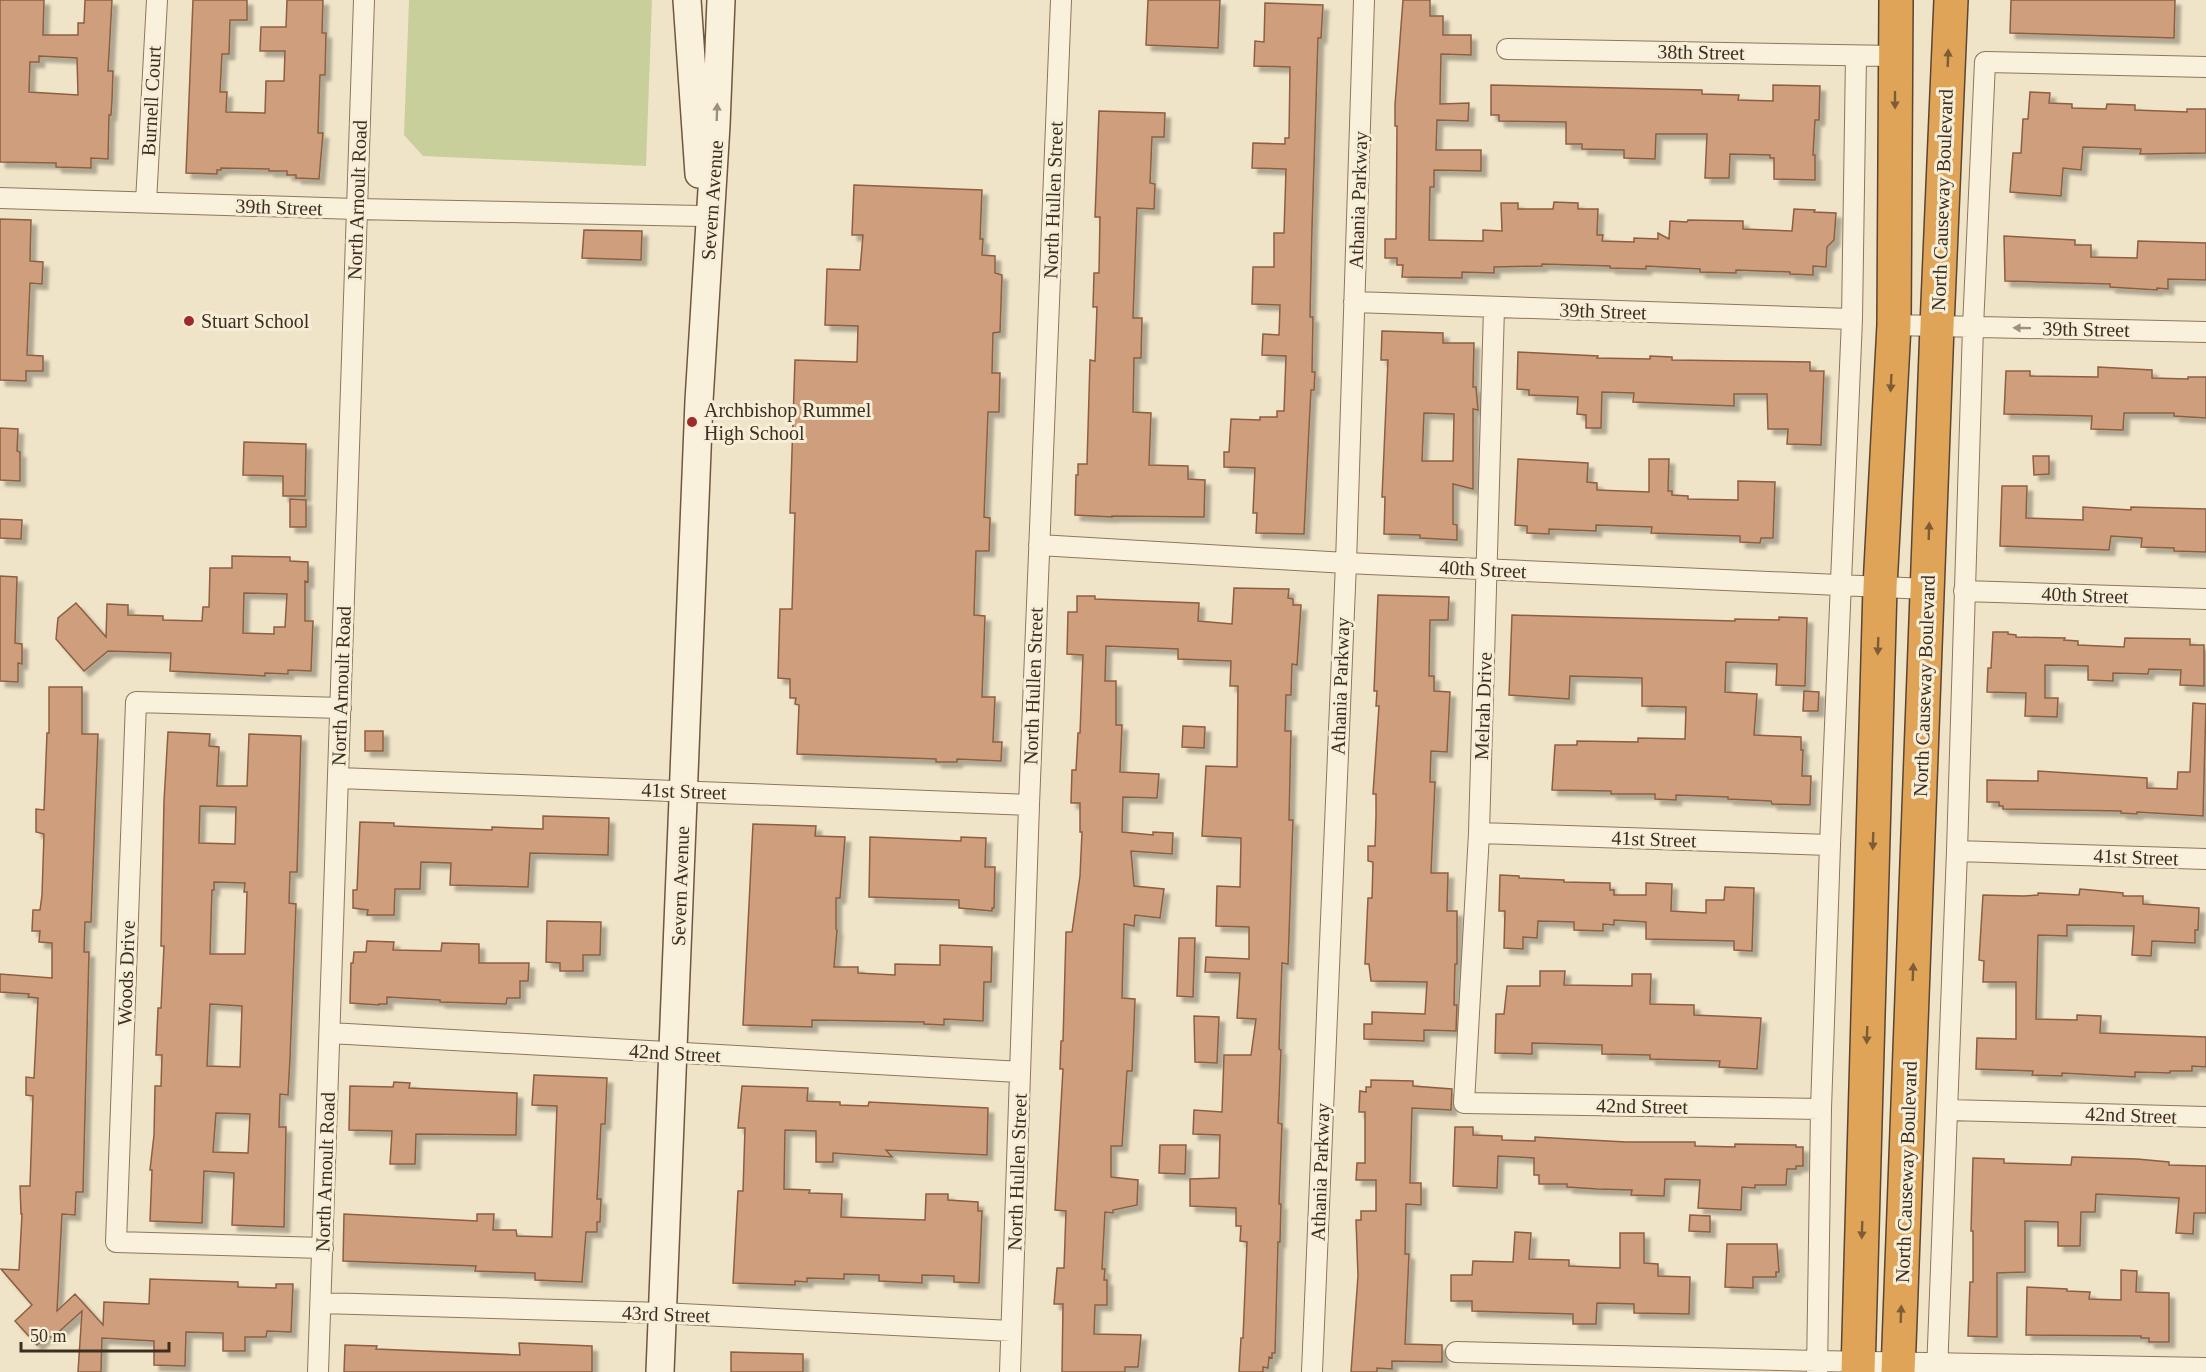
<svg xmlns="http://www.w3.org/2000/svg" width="2206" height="1372" font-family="Georgia,serif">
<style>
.green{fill:#c9cf9b}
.building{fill:#cf9f7d;stroke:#8d5f41;stroke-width:1.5;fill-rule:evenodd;filter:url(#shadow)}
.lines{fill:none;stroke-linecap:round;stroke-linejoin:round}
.street-casing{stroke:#8d765c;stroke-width:22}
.secondary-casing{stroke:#6f573f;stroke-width:30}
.highway-casing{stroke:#5b4430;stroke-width:36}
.street{stroke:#faf1dc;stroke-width:20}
.secondary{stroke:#faf1dc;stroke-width:27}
.highway{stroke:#e0a458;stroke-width:33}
.oneway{fill:#7e5d36}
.oneway2{fill:#9c907e}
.poi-dot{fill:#9e2a2b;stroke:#f7eed8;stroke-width:2}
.labels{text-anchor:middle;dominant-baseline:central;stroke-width:6;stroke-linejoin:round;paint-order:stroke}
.street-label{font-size:20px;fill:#3d2e20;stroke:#f7eed8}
.poi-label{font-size:20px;fill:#3d2e20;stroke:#f7eed8;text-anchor:start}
</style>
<defs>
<filter id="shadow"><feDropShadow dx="5.5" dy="5.5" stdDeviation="1.5" flood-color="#0004"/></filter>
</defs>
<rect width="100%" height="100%" fill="#f0e4c8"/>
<path class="green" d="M409,0H652L646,166L423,156L404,135Z"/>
<path class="building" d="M0,0H44L43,35H78V23H84L85,0H112L108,71H113L112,100L111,115H109L108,159L91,158V168L56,167V163L0,162ZM39,56L77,58L78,95L29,92L30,62H39Z
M193,0H247V20H230L229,54H222L220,92H227L226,112L265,113L266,81H284L285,51H260L261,27H286L287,0H323L322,33H326L325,75H320L318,133H323L319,179L296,178V175H287V171H269V169L221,168V170H217V174L186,173Z
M1148,0H1220L1218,48L1146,45Z
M1403,0H1430V16H1443V35H1471V55L1441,54L1440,104L1469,103L1468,121L1437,120L1436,150H1481V171L1434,170V187H1430L1429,240L1483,241V230L1502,231L1501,203H1518V209H1553L1554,202L1578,203V209H1598L1597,235H1603L1602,241L1634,242V238L1658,239V233L1669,239L1670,221L1687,222L1688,220L1743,221V229L1792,231L1794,209L1815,210L1814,212L1836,213L1834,240L1827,247L1826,267L1813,266V275L1790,274V272L1736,270V273L1700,272V269L1646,266V269L1610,268V266L1542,264V266L1494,267V273L1462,272V278L1402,277L1403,265H1397V258H1385V239H1396L1397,126H1395V105Z
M2011,0H2175L2174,38L2010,33Z
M1265,3L1323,5L1321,38H1318L1312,228L1310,317H1313L1312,372H1315L1314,390H1311L1309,428L1304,534L1256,533L1257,513H1253L1255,468L1224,467V452H1229L1231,419L1260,420V417H1277V411H1284L1286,356L1262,355L1263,334L1279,335L1280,305L1252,304L1253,267H1274V233H1284L1286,169L1252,168L1253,143L1285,144V138H1289L1290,67L1254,66L1255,41L1264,42Z
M1491,85L1702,90V94L1739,95L1738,100L1773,101V85L1820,86L1819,120H1815L1813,155H1815V180L1774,179V158H1770V155L1730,154L1729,178H1705L1707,134H1656L1655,159L1624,158V150L1582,149V144H1566V122L1499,121V115H1491Z
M2030,92L2050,93L2049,103L2072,104V108L2106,109L2107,104L2135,105V110L2187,112V109H2206V153L2140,154L2141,149L2083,147L2081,170L2063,168L2061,196L2010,192L2013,153H2021L2023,119H2028Z
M1099,111L1165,113L1164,137H1152L1150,183L1155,184L1154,209L1137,208L1133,318H1142L1141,358H1134L1133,412L1151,413L1149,465L1188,466V479L1205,480L1204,517L1112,516V517L1075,515L1076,475H1078V464H1087L1090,360L1095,361L1097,307H1093L1094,273H1099L1100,217H1095Z
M854,185L982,190L980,239H983L982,255L995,256V273L1002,275L1000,332L993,333L992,373H1000L999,412H988L984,517L990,518L989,551H976L974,615L985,616L982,697H995L993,742H1002L1001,761L957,759V762H936V759L797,754L799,705L795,704L796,698H790V679L778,678L780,609H792L795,513H790L795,360L857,362L858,326L825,325L827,269L860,270L863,235H852Z
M0,219L31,220L30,261L43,262L42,284L30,283L27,355L43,356V371H26V381L0,380Z
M584,230L642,231L641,260L582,258Z
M2004,236L2075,240V245H2091V257L2137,258L2138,241L2206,243V280L2168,279V289L2157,288V290L2110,287V284L2005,281Z
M1382,331L1443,333V343H1474L1473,387H1476L1478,410L1473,409V489L1453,484V524L1457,525V540L1420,538V535L1384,534L1385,497H1382L1388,360H1381ZM1424,413L1454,414L1453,461H1422Z
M1518,352L1598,356L1597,358L1650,359V356L1672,357V360L1810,362V371H1824L1821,445L1787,444L1788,429H1768L1767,394H1734V406L1633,402L1634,393L1602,392L1601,428H1586V415L1577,414L1578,397L1529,395V390L1517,389Z
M2098,367L2152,370V378L2188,379V377H2206V418L2174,416V413H2124L2123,430L2091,429L2092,416L2004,414L2006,371H2030V376L2098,377Z
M0,428L18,429L17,451L20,452V481L0,480Z
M244,442L306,444L305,496H283V476L243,475Z
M2033,456H2049V474L2034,475Z
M1518,459L1588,463L1587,482L1597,483V490L1649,492V459H1669L1668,491H1672V495L1688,496V499L1738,500V481L1775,482L1773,538H1761L1760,543L1740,542V536L1651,533L1652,527L1596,525V531L1549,529V534L1527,533V526L1515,525Z
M2002,486H2027L2026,518L2083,520V507L2131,510V507L2206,509V552L2174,551V548L2141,547L2142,538L2111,536L2109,550L2000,546Z
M290,499L306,500V527H290Z
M0,519L22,520L21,539L0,538Z
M232,556L290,557V561L308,562V582L305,581V621H313L311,671L288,670V674L265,673V676L170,671L171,653L108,651L84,671L56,639L58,618L76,603L106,637L107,604L128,605V615L163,616V620L202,621L203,607H209L210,568H232ZM244,593L287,594L285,627H274V634L243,633Z
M0,576L17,577L15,643L22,644V664L18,663V682L0,681Z
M1234,588L1289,589L1288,598L1293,599V605H1301L1297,665L1292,664L1291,695H1286L1285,731H1291L1289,820H1293L1288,964L1282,963L1279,1049L1281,1050L1278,1123L1282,1124L1279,1204H1281L1280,1242H1278L1275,1353H1272V1358L1269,1357L1268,1368L1263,1367V1372H1239L1241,1338H1243L1247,1242L1240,1241L1241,1226H1236V1208L1190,1206V1179L1219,1178L1220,1135L1193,1134L1194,1110L1222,1112L1224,1055H1251L1256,1019L1237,1018L1240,973L1205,972L1206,957L1249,959V927L1216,926L1217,886L1240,887L1241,838L1202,836L1206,766L1237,767L1238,686H1230L1231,661L1178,659V649L1106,646L1105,681H1116V725H1122L1120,772L1159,774L1157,798L1123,797L1122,832L1153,835V832L1173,833L1172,854L1131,851L1134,886L1164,889L1160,918L1135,915L1134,926L1124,924L1122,998L1135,999L1134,1025L1132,1071H1127L1122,1146H1111V1177L1138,1180L1137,1205L1113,1210V1213L1105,1212L1102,1269H1105L1104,1280H1107V1305H1095L1094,1334L1141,1335L1138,1367H1125V1372H1062L1063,1304H1054L1057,1268H1064L1066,1211L1055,1210L1063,1069H1060L1061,1041H1063L1066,932H1072L1080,876L1082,832H1080V803H1071L1072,770H1076L1078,733H1080L1083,655L1067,654L1068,612H1077V596H1095V599L1199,603L1198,621L1232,624Z
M1378,595L1449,597L1448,620H1430L1429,676H1434V691L1450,692L1447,752L1431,751L1430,782H1435L1431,873H1448L1447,911H1457V964H1455L1454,1005H1457L1456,1031L1424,1030V1041L1364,1039V1024H1372V1012L1425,1014L1427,982L1371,981L1369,964H1365L1368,898H1372L1373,862L1368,861V846H1375L1376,816V794H1373L1379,706H1376L1377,691H1374Z
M1512,615L1735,621V619L1779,620V617L1807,618L1805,686L1776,685L1777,664L1726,662L1725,692L1757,694L1754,735L1801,737V750H1803L1802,776H1811L1810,805L1772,804L1771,801L1728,799V797L1676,795V800L1655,799V794H1611V791L1552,790L1555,745H1577V741L1638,742V738L1685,739L1686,707L1642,706V678L1570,676L1569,699L1509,695Z
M1993,632H2008V634L2016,635V637L2065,638L2064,640L2078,641V645L2124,647L2125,638L2190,639V645H2204V686L2180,685L2181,670L2149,669L2148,674L2113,673V681L2088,680V666L2045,665V698H2058L2057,717L2025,716L2026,693L1987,692L1988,668H1991Z
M49,687H82V734H98L91,922H85L84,952H89L83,1192H76L75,1215L62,1214L57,1311L75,1294L103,1325L104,1302L149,1304L150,1279L238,1282V1287L276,1288V1284H293L291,1332L267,1331L266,1337H245V1351H223V1333L186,1332L185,1366L154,1365V1341L102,1338L101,1372H78L82,1311L53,1337H46L37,1345L15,1321L32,1305L1,1269L19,1270L22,1214H21L20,1186H30L33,1096L26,1095V1077L34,1078L38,998L28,997L29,994L0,992V974L52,978V943L39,942L40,931H32L33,910H40L42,895L44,834L36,832V809L44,810L47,733H49Z
M1804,691L1819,692L1818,711H1803Z
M2193,703L2206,704L2203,816L2137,812V814L2121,813V811L2003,809V806H1999V802H1987V780L2038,781V771L2147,778V788L2177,789L2178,772H2190Z
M1183,726L1205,727L1204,748L1182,747Z
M365,731H383V751H365Z
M168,732L210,734L209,746L219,747L217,786H247L249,734L301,736L297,872H290L289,903L296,904L290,1059L288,1095L280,1094L279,1127H286L284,1227L232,1225L234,1173L204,1171L202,1223L150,1221L152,1170H150L154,1135L155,1086H161L162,1055H156L158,1008H161L164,946H161L164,801ZM200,806L236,807L235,844L199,843ZM214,882L245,883L244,892H247L245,954H210L212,890H214ZM210,1004L242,1006L240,1067L207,1066ZM216,1113L250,1114L248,1153L213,1152Z
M543,816L609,818L608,855L530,853L528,887L450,885L451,863L421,862L420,889H395L394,915H367L368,910L353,908V890H357L360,822L394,823V826L492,830V827L543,829Z
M753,824L816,826L815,836L845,837L840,898H836V929L837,930L834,967H858V973L895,975V964L940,965V945L992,947L991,982H984L983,1021L944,1019V1025L924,1024V1022L812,1020V1027L743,1025Z
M870,837L961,841V837L986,838L985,867H995L994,908H992V911L959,908V900L869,897Z
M1500,875L1519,876V878L1564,880V882L1610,883V890H1614V895H1646V883L1672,884L1671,911L1706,913V900H1724L1725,887L1754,888L1752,951L1734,950V941L1646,939V922L1614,920V925L1603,924V931L1574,930V922L1538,921L1537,938L1523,937V949L1504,948L1505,911H1499Z
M2080,889L2123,893V896H2143V904L2199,908L2198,930H2195V943L2152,941L2151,956L2132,955L2134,926L2067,925V936L2038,935L2036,1019L2077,1020V1015L2101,1016L2100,1033L2206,1037V1067L2192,1066V1071H2170V1073L2135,1072V1077L2062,1073V1076L2032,1075L2033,1071L1976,1069L1977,1038L2016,1039V982H1983L1984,961L1979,960L1983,895L2024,896L2038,895V893L2079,895Z
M547,921L601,922L600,955H583V971H560V963L546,962Z
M1179,938H1195L1193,997L1177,996Z
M367,941L394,942L393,950L441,951L442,943L479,944V963H529L528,981H520V998H507L506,1004L440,1002V1000L387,997V1004H379V1005L350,1003L351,963H353L354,952H366Z
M1540,971H1565L1564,985L1632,986V974H1651L1650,1004L1694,1005V1015L1761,1018L1757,1069L1719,1067L1720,1061L1650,1059V1055L1602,1054V1045L1532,1043V1054L1495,1053L1496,1014H1504L1507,986H1540Z
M1194,1016L1219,1017L1217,1063L1195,1062Z
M534,1075L607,1078L605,1124H601L599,1165L597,1199H601L600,1222H597V1232H586L582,1282L535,1280V1273L475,1271L476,1266L343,1261L344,1214L477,1221V1214H494L493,1230H516L517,1236L552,1237L557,1106L532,1105Z
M1371,1080L1413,1081V1086L1452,1089L1451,1110L1412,1108L1410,1183H1421V1205L1406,1204L1405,1254H1409L1405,1344L1442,1345V1362L1392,1361V1369L1377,1368V1372H1351L1358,1276L1356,1220H1361V1211H1376V1180H1356L1357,1163H1365V1112H1359L1360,1091L1366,1092V1087H1371Z
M394,1082L410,1083L409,1088L517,1093L516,1135L416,1134L415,1164H390L392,1131L349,1130L350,1086L393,1087Z
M742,1086L808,1088L807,1101L840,1102V1105L868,1106L869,1102L988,1108L987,1155L886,1150L892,1157L833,1153V1162H816V1131L785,1130L784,1189L810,1190L809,1193L842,1194L841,1217L925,1220L926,1194H948V1200L978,1202V1211H982L979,1283L954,1282V1276L922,1275V1283L879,1281V1275L844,1274V1279L807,1278V1282L795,1281V1285L733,1283L738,1191H743L745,1128H738Z
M1455,1127H1473V1135L1502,1136V1140L1535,1141V1137L1626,1142H1695V1146L1735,1147V1144L1796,1145V1147H1803V1166H1796V1169H1787L1786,1185H1755V1188L1742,1187L1741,1210L1698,1208L1700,1180L1665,1179L1664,1196L1631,1195L1632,1190L1597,1189L1567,1187V1184H1539V1175H1534V1158L1498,1156L1497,1188L1453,1186Z
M1160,1145H1186L1185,1174L1159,1173Z
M2072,1157L2137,1159L2169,1162V1165L2206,1166V1213H2194L2193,1234L2176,1233L2179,1198L2096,1194L2095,1212H2081L2080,1246H2058V1222L2025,1221V1272L1997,1273V1337L1968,1336L1970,1282H1973V1231H1971L1973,1158L2004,1159V1163L2071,1165Z
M1690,1215L1710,1216V1232L1689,1231Z
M1515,1232L1531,1233L1529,1259L1569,1260V1266L1620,1268V1233H1644V1263L1658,1264V1276L1690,1277L1689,1314L1634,1313V1304L1597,1303L1596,1324H1573V1314L1472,1311V1301H1451V1275H1472L1473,1261L1513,1262Z
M1727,1244H1777L1779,1272H1776V1277H1753V1288L1725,1287Z
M2121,1270L2137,1271L2136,1292L2169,1293V1342H2149V1338H2141V1336L2026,1335L2027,1287L2067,1289V1291L2090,1292L2089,1299L2121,1300Z
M519,1343L592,1346V1372H344L345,1345L377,1346L376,1349L520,1355Z
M731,1352L803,1354V1372H731Z"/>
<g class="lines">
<defs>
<path id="street" d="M1507,49L1895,56
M0,198L356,209L701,216
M146,202L157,0
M1354,302L1852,319
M1494,308L1479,833L1464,1103L1821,1109
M1894,325L2206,332
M1039,545L1346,563L1927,589
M1964,591L2206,599
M339,778L1029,805
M1479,833L1830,845
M1957,851L2206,859
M330,1033L1020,1072
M1948,1110L2206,1117
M323,1248L116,1242L136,702L341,708
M321,1303L662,1313L1011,1331
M1456,1352L1817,1361L2206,1368
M318,1372L364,0
M1010,1372L1029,805L1061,0
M1312,1372L1346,563L1364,0
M1817,1372L1821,1109L1830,845L1852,319L1856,56
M1937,1372L1957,851L1973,327L1985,62L2206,67"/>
<path id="secondary" d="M687,0L699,174
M660,1372L699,401L716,125L721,0"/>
<path id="highway" d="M1858,1372L1880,587L1894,325L1896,0
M1898,1372L1937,326L1951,0"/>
</defs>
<use href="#street" class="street-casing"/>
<use href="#secondary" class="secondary-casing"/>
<use href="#highway" class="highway-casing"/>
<use href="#street" class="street"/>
<use href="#secondary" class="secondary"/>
<use href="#highway" class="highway"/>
</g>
<defs><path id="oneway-solid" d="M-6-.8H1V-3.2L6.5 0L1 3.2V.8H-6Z" transform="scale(1.5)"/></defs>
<g class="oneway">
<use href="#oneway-solid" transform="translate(1948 58) rotate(-88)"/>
<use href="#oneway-solid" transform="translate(1895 100) rotate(90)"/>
<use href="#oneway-solid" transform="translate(1891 383) rotate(93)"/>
<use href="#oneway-solid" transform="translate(1929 531) rotate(-88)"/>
<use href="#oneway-solid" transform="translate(1878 646) rotate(92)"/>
<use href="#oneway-solid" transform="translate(1873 841) rotate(92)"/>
<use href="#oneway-solid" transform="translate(1913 972) rotate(-88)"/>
<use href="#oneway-solid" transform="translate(1867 1035) rotate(92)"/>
<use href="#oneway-solid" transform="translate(1862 1230) rotate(92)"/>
<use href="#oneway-solid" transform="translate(1901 1314) rotate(-88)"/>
</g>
<g class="oneway2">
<use href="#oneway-solid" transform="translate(717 112) rotate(-88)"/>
<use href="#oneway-solid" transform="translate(2022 328) rotate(-179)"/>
</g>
<g class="poi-dot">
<circle cx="189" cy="321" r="6"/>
<circle cx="692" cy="422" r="6"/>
</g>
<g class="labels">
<g class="street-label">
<text transform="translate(1701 52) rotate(1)">38th Street</text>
<text transform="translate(151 101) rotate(-87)">Burnell Court</text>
<text transform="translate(357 200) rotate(-88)">North Arnoult Road</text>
<text transform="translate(712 200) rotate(-86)">Severn Avenue</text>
<text transform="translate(1053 200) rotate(-88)">North Hullen Street</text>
<text transform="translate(1358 200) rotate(-88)">Athania Parkway</text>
<text transform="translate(1942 200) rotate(-88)">North Causeway Boulevard</text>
<text transform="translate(279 207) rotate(2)">39th Street</text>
<text transform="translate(1603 311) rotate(2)">39th Street</text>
<text transform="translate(2086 329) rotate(1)">39th Street</text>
<text transform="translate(1483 569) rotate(3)">40th Street</text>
<text transform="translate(2085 595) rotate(2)">40th Street</text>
<text transform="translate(341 686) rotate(-88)">North Arnoult Road</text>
<text transform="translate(1033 686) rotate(-88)">North Hullen Street</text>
<text transform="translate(1340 686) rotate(-88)">Athania Parkway</text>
<text transform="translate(1924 686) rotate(-88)">North Causeway Boulevard</text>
<text transform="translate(1483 706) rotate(-88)">Melrah Drive</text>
<text transform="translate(684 791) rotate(2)">41st Street</text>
<text transform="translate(1654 839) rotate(2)">41st Street</text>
<text transform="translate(2136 857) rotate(2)">41st Street</text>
<text transform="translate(680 886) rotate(-88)">Severn Avenue</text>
<text transform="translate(126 973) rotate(-88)">Woods Drive</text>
<text transform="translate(675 1053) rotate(3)">42nd Street</text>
<text transform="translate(1642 1106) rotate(1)">42nd Street</text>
<text transform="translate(2131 1115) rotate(2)">42nd Street</text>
<text transform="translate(325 1172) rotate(-88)">North Arnoult Road</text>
<text transform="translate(1017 1172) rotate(-88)">North Hullen Street</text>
<text transform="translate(1320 1172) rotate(-88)">Athania Parkway</text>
<text transform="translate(1906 1172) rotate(-88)">North Causeway Boulevard</text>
<text transform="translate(666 1314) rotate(2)">43rd Street</text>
</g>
<g class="poi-label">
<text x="201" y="321">Stuart School</text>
<text x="704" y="410">Archbishop Rummel<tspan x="704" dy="23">High School</tspan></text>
</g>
</g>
<path d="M21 1342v9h148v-9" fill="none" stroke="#3d2e20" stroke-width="3"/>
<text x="30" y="1342" font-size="18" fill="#3d2e20" stroke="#f7eed8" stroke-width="4.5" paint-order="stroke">50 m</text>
</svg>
